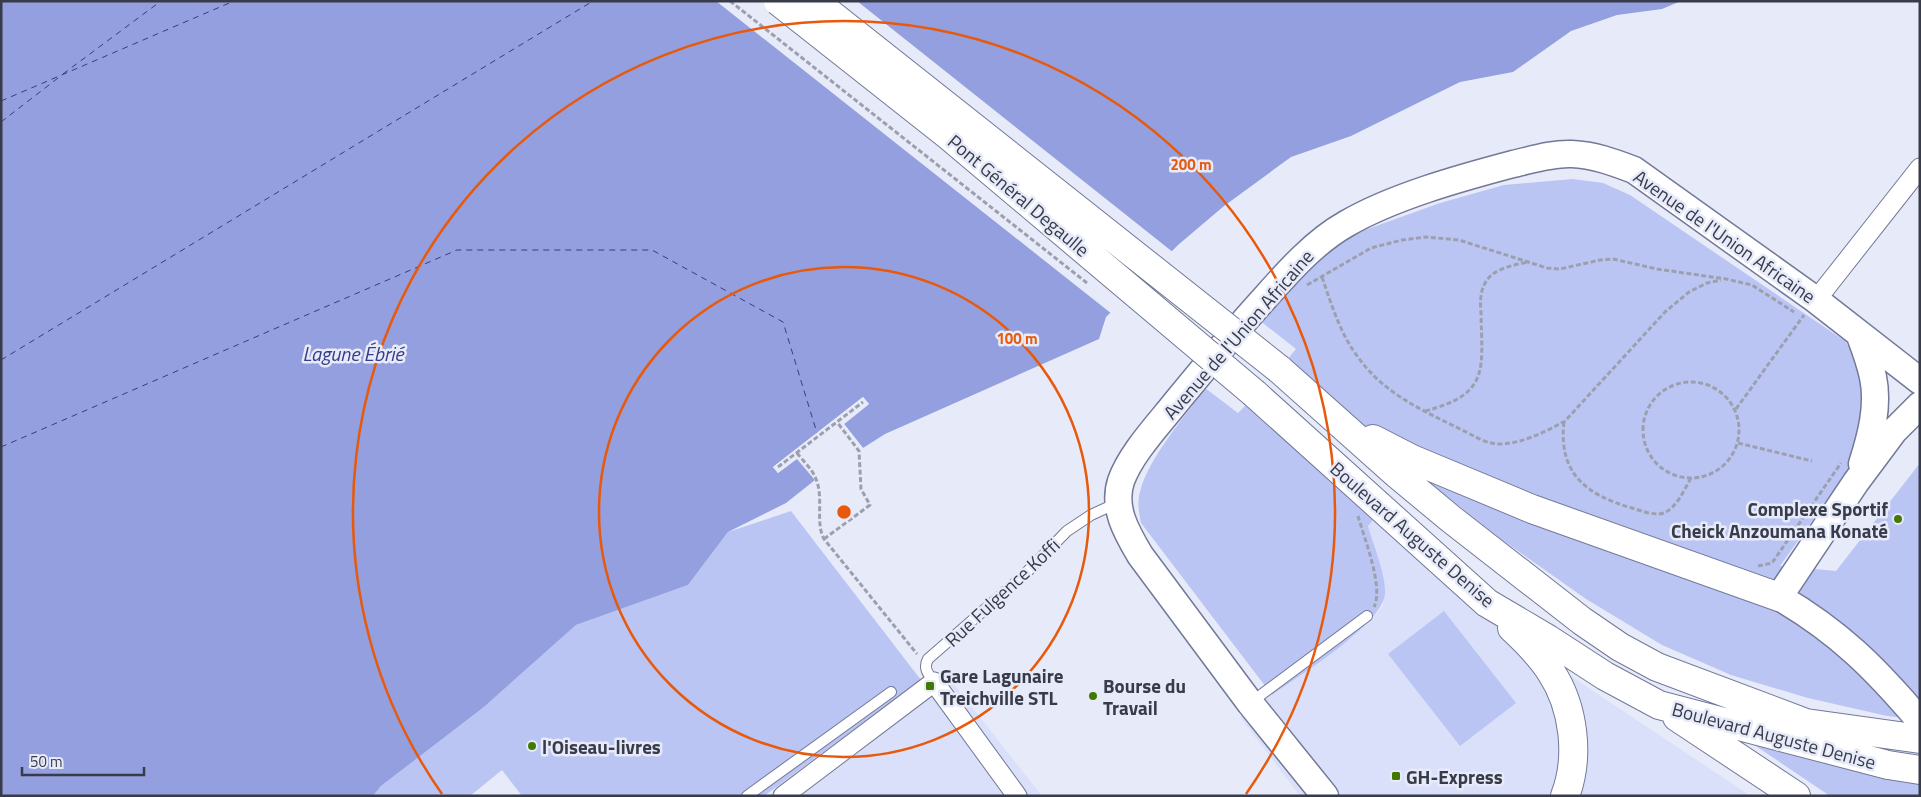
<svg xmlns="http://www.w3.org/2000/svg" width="1921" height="797" font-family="'Titillium Web',sans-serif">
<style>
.built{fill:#dae0fa}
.green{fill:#bbc5f4}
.water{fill:#939fde}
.pier{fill:#e7ebf9}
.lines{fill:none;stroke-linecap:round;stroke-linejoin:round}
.ferry{stroke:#363c87;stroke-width:1;stroke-dasharray:6 5;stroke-linecap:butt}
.service-casing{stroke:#727998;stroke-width:12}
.minor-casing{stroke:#727998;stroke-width:21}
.secondary-casing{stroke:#727998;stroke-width:29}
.trunk-casing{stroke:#727998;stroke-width:30}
.path{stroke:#9ca0ae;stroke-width:3;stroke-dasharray:5 2.5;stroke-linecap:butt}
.service{stroke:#fff;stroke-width:10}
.minor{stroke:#fff;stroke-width:19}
.secondary{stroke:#fff;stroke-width:26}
.trunk{stroke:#fff;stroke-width:28}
.trunk-bridge-casing{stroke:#727998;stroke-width:30;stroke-linecap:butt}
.path-bridge{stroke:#9ca0ae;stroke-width:3;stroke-dasharray:5 2.5;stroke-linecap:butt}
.trunk-bridge{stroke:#fff;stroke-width:28}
.ring{fill:none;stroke:#e8590c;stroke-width:2.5}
.poi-dot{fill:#437805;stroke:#e7ebf9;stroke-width:2}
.labels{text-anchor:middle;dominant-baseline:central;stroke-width:5;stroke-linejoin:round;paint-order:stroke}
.street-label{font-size:19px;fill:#383b49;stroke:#e7ebf9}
.poi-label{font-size:19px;font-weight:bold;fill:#383b49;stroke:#e7ebf9;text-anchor:start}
.water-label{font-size:20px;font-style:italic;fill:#363c87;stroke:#e7ebf9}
.centre{fill:#e8590c;stroke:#e7ebf9;stroke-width:2.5}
.ring-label{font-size:15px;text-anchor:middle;font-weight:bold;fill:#e8590c;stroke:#e7ebf9;stroke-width:5;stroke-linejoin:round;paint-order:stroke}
</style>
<rect width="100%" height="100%" fill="#e7ebf9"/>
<path class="built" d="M1373,520L1512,637L1751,796H1300L1240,717L1354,636L1376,614L1383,605L1384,582L1368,526Z
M946,674L1042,796H792L926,696Z"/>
<path class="green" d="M1573,179L1603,183L1630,195L1845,341L1859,361L1868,383L1856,459L1780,566L1836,571L1920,463V720L1887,716L1808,698L1731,675L1662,645L1586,599L1505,542L1427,481L1414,454L1359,425L1286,361L1296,349L1259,320L1325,251L1351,235L1440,203L1504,185Z
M1205,388L1238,413L1248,403L1373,520L1368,526C1373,544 1386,575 1385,593C1384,624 1297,677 1272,695L1141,523C1139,513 1137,502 1140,492C1148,458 1185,417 1205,388Z
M791,511L921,680L764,796H522L502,770L470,796H373L381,786L484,707L576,625L688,585L728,532Z
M1444,611L1516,703L1460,746L1388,654Z
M1723,724L1920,773V796H1830Z"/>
<path class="water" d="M1,1H1681L1662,9L1617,15L1571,31L1513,72L1460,82L1351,136L1291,157L1224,206L1178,245L1106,317L1099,339L885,434L863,448L844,424L869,404L863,397L773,467L778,473L797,458L815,480L786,503L728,532L688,585L576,625L484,707L381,786L373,796H1Z"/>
<path class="pier" d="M716,1H857L1174,253L1112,314Z
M863,397L869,404L844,424L863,448L860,450L841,424L865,404L863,401L777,467L779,470L798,456L817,479L815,480L797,459L778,473L773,467Z"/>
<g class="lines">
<path class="ferry" d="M63,74L161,1
M1,101L234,1
M1,122L58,78
M1,360L593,1
M1,447L457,250H652L783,322L817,433"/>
<defs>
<path id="service" d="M934,682C928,674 923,668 928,659L1023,576L1067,531L1091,515L1117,503
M1250,703L1367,616
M747,796L891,692"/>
<path id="minor" d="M1816,300L1920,168
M783,796L934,682L1017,796"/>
<path id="secondary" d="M1860,336C1865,349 1870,363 1873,377C1879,406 1871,436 1862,464
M1920,405L1894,431L1856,482L1779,597C1839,632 1875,668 1920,721
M1325,796L1250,703L1140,555C1127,533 1112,508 1121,481C1131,453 1159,424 1177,401C1205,367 1233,333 1263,300C1287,273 1314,242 1346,224C1392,197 1460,178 1513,164C1531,160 1552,153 1572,154C1594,155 1613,162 1634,170L1816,300L1920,381"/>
<path id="trunk" d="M1279,369L1398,475L1451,519L1582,621L1620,647L1657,667L1806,723L1920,739
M1255,394L1487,603L1548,639L1605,676L1659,705L1888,765L1920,770
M1373,439L1412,459L1532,509L1779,597
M1512,628C1526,641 1541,656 1551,672C1574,707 1580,757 1565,796
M1677,717L1796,796"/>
</defs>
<use href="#service" class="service-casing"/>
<use href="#minor" class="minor-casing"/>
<use href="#secondary" class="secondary-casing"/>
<use href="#trunk" class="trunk-casing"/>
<path class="path" d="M1322,277C1331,303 1339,330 1355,353C1382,393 1420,409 1462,430C1473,435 1487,445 1501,444C1523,443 1545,432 1565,421L1665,312L1689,292L1707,283L1721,280
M1307,285L1371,248L1402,240L1426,237L1459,240L1547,268L1560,269L1600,260L1613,259L1657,269L1726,279L1752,285L1794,312
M1643 430a48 48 0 1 1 96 0a48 48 0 1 1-96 0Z
M1736,409L1804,315
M1425,411C1490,394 1482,370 1481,313C1480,301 1480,290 1487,280C1495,268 1515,265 1528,262
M1564,422C1558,473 1586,495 1632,508C1642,511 1657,517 1666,512C1678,505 1684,490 1691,478
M1738,443L1812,461
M797,453C803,461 813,470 816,479C824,498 815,522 824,539L917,654
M778,467L863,402
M1358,516C1364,538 1384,587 1374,607
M824,539L870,505L861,489L859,451L837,422
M1758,566L1772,563L1841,463"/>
<use href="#service" class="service"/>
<use href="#minor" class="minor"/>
<use href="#secondary" class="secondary"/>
<use href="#trunk" class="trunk"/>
<defs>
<path id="trunk-bridge" d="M778,1L949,136L1255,394
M814,1L1279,369"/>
</defs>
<use href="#trunk-bridge" class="trunk-bridge-casing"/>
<path class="path-bridge" d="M730,1L1087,283"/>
<use href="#trunk-bridge" class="trunk-bridge"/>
</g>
<g class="ring">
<circle cx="844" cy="512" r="245"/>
<path d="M442 794A491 491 0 1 1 1246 794"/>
</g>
<g class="poi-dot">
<circle cx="1898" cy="519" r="5"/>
<rect x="925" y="681" width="10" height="10" rx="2.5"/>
<circle cx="1093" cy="696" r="5"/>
<circle cx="532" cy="746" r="5"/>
<rect x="1391" y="771" width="10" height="10" rx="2.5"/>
</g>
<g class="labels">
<g class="street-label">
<text transform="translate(1019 195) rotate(40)">Pont Général Degaulle</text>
<text transform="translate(1725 236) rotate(35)">Avenue de l'Union Africaine</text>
<text transform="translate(1238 334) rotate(-49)">Avenue de l'Union Africaine</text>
<text transform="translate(1413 534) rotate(41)">Boulevard Auguste Denise</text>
<text transform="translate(1002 592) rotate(-43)">Rue Fulgence Koffi</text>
<text transform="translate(1774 735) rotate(15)">Boulevard Auguste Denise</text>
</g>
<g class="poi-label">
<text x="1888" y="508" text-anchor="end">Complexe Sportif<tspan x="1888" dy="22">Cheick Anzoumana Konaté</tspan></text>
<text x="940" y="675">Gare Lagunaire<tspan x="940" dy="22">Treichville STL</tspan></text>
<text x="1103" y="685">Bourse du<tspan x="1103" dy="22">Travail</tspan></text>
<text x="542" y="746">l'Oiseau-livres</text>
<text x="1406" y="776">GH-Express</text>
</g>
<g class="water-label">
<text x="353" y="353">Lagune Ébrié</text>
</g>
</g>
<circle cx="844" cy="512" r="8" class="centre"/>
<g class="ring-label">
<text x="1191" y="170">200 m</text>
<text x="1017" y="344">100 m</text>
</g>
<rect width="1921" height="797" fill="none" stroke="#383b49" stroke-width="5"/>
<path d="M22 767v8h122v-8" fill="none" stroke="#383b49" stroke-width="2.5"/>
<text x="30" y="767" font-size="15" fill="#383b49" stroke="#e7ebf9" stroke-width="4" paint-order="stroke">50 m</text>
</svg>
